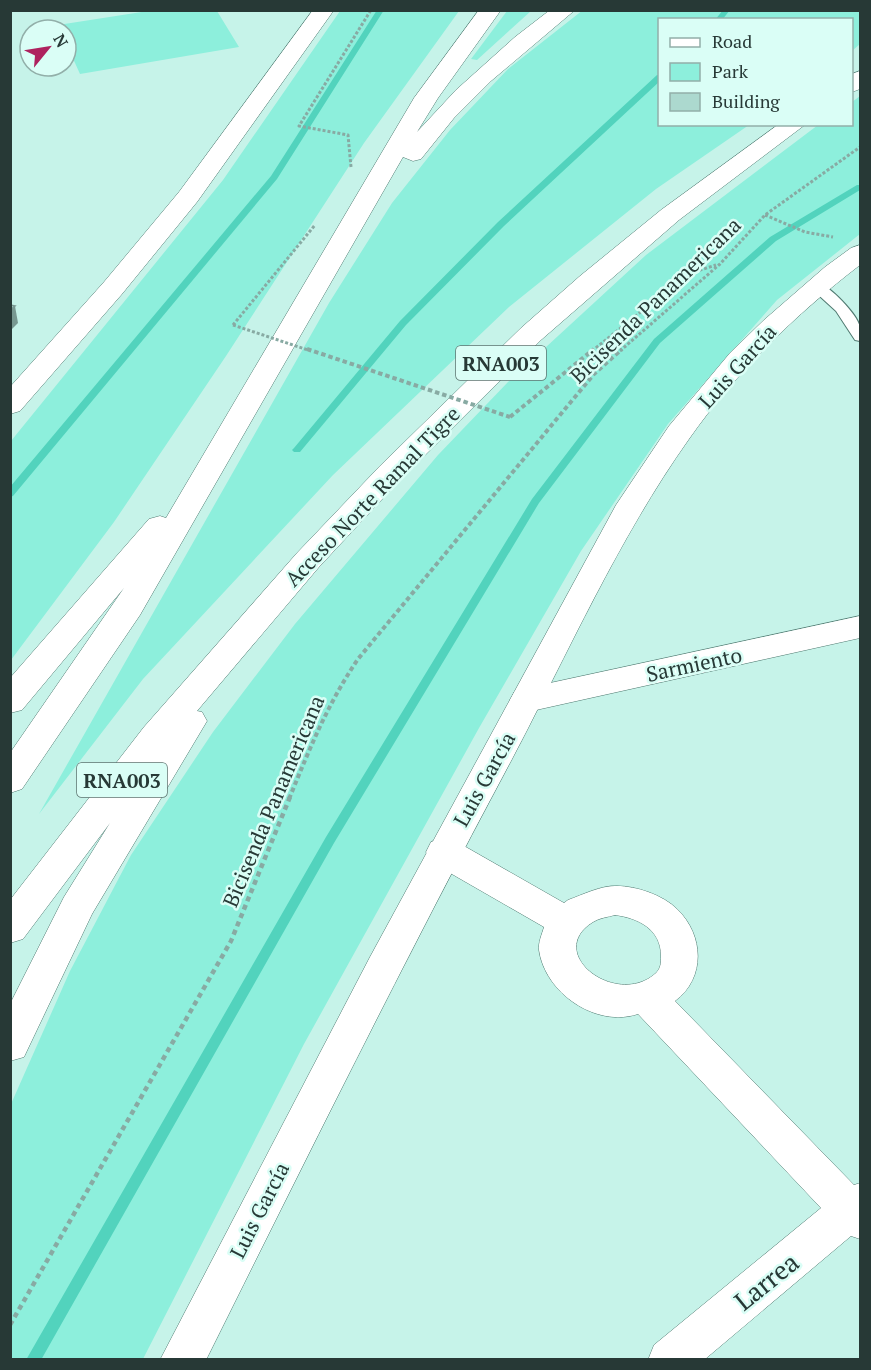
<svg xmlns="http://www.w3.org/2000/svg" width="871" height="1370" font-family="'PT Serif',serif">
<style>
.green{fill:#8defdc}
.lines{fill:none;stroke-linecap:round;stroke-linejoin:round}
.stream{fill:#52d3bd;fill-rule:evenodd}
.lane-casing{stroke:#507a71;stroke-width:2}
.street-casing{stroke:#507a71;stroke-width:1}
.secondary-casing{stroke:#507a71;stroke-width:1}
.highway-casing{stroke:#507a71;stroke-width:1}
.path-far2{stroke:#88aaa3;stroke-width:3;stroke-dasharray:3 2;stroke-linecap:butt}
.path-far1{stroke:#88aaa3;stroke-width:4;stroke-dasharray:4.5 3;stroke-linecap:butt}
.path{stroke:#88aaa3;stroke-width:4.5;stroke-dasharray:5 4;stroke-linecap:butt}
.lane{fill:#fff;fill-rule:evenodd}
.street{fill:#fff;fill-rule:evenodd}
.secondary{fill:#fff;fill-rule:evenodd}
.highway{fill:#fff;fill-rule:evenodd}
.path-bridge-far1{stroke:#88aaa3;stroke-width:3;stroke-dasharray:3 2;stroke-linecap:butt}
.path-bridge{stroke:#88aaa3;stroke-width:4;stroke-dasharray:4.5 3;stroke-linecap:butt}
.shaded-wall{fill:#789891}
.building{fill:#acd9cf;stroke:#789891;stroke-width:1.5}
.labels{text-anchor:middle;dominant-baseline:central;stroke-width:5;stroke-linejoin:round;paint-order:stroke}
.shield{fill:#dafef6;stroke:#5d7470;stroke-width:1.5}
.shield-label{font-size:20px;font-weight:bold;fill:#273936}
.street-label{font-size:21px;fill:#273936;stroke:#dafef6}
.near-street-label{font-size:26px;fill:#273936;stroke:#dafef6}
</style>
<rect width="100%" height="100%" fill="#c6f3e9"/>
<path class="green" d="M583,10L860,11V44L852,51V20H660V124L749,125L656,189L509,307L333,475L143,679L39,814L329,303L392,203L450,130L508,69Z
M148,11H217L239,47L80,74L66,43V30H60L58,25Z
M340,11H459L364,143L226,356L114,522L11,660V441L223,180Z
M507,11H531L477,60L471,59Z
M860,96V234L777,300L668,424L581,551L479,728L304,1044L143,1359L11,1360V1104L70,971L131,855L213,732L295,624L438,455L508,382L646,255L818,125L852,124V102Z"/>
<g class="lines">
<path class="stream" d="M377,10H384L277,179L13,496L10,497V487L271,176Z
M723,10H730L722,20H715Z
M657,75H660V81L504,226L406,325L300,452H294L292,450L294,448L400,321L498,222Z
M857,185H860V190L776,241L660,343L539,503L334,843L41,1360H26L326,837L532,499L654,339L770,237Z"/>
<defs>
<path id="lane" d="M818,283C830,286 857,314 860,327C862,331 860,337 860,341L855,340L836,311L813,290L811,287L813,284Z"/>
<path id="street" d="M313,10H334L197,202L122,294L20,411L10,414V387L104,282L179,192Z
M860,616V638L527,712L515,709L510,700L515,691L527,688Z
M444,838L457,842L564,903L568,900C582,895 602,885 617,886C636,886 663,895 677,909C704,935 706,978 675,1001L854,1185L860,1183V1239L851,1236L704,1360H648L654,1345L821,1208L638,1014C596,1028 545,993 539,950C538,943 542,934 544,927L431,862L426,852L431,842ZM615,915C638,918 661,929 661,956C661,963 661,968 656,973C617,1009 543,953 593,922C599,918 608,917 615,915Z"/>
<path id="secondary" d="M860,245V265C796,314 736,372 689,439C618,539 568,653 511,761C405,959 306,1159 206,1360H160L370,957L616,505L669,426L730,353L764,320L825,267L851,248Z"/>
<path id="highway" d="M479,10H501L438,98L417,132L456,90L515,37L550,10H575L491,81L454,118L421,159L413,161L403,157L140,615L22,789L10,793V753L124,588L22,710L10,713V678L149,519L160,516L166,518L414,98Z
M860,71V89L852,92V74Z
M779,124H806L679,220L541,340L400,480L319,567L197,711L202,712L207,721L92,914L24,1057L10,1061V1004L64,897L110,823L23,939L10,943V900L144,727L297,553L380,466L521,328L580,276L661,210Z"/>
</defs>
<use href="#lane" class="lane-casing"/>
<use href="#street" class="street-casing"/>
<use href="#secondary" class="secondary-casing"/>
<use href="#highway" class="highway-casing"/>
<path class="path-far2" d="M351,167L348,135L299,126L371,10
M765,215L805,232L833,237
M233,325L315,225
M592,351L688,274L716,265
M620,351L720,264L765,215L860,147"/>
<path class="path-far1" d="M510,417L594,349
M289,799C310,748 327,705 358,659L594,374L622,349"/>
<path class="path" d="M10,1325L231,941L290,797"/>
<use href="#lane" class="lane"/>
<use href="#street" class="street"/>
<use href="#secondary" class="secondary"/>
<use href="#highway" class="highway"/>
<path class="path-bridge-far1" d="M233,325L311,351"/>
<path class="path-bridge" d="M307,349L510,417"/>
</g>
<path class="shaded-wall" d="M15,306L18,323L10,331V310Z"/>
<path class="building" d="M10,305L15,306L10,310Z"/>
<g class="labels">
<g class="shield">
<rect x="456" y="346" width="90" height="34" rx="4.5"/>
<rect x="77" y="763" width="90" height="34" rx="4.5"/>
</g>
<g class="shield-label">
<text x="501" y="363">RNA003</text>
<text x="122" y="780">RNA003</text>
</g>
<g class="street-label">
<text transform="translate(655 300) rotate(-44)">Bicisenda Panamericana</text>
<text transform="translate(737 366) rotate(-48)">Luis García</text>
<text transform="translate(372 496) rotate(-46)">Acceso Norte Ramal Tigre</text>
<text transform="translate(694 664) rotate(-12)">Sarmiento</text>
<text transform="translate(484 779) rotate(-61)">Luis García</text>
<text transform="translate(273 801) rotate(-67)">Bicisenda Panamericana</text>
<text transform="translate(259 1210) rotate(-63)">Luis García</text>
</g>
<g class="near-street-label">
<text transform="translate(766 1281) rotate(-39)">Larrea</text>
</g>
</g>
<rect width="871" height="1370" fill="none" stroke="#273936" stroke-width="24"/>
<rect x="658" y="18" width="195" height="108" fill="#dafef6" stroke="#92afa9" stroke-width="1.5"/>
<rect x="670" y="38" width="30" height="9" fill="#ffffff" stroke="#92afa9" stroke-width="1.5"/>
<text x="712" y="48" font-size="18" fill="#273936">Road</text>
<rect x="670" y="63" width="30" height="18" fill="#8defdc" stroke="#92afa9" stroke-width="1.5"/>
<text x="712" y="78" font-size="18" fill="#273936">Park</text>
<rect x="670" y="93" width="30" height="18" fill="#acd9cf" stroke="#92afa9" stroke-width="1.5"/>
<text x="712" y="108" font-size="18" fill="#273936">Building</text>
<g transform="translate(48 48) rotate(60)"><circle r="28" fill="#dafef6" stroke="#92afa9" stroke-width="1.5"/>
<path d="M0-4.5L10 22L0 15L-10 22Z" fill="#ae225f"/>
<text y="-9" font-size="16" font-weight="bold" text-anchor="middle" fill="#273936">N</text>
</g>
</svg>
